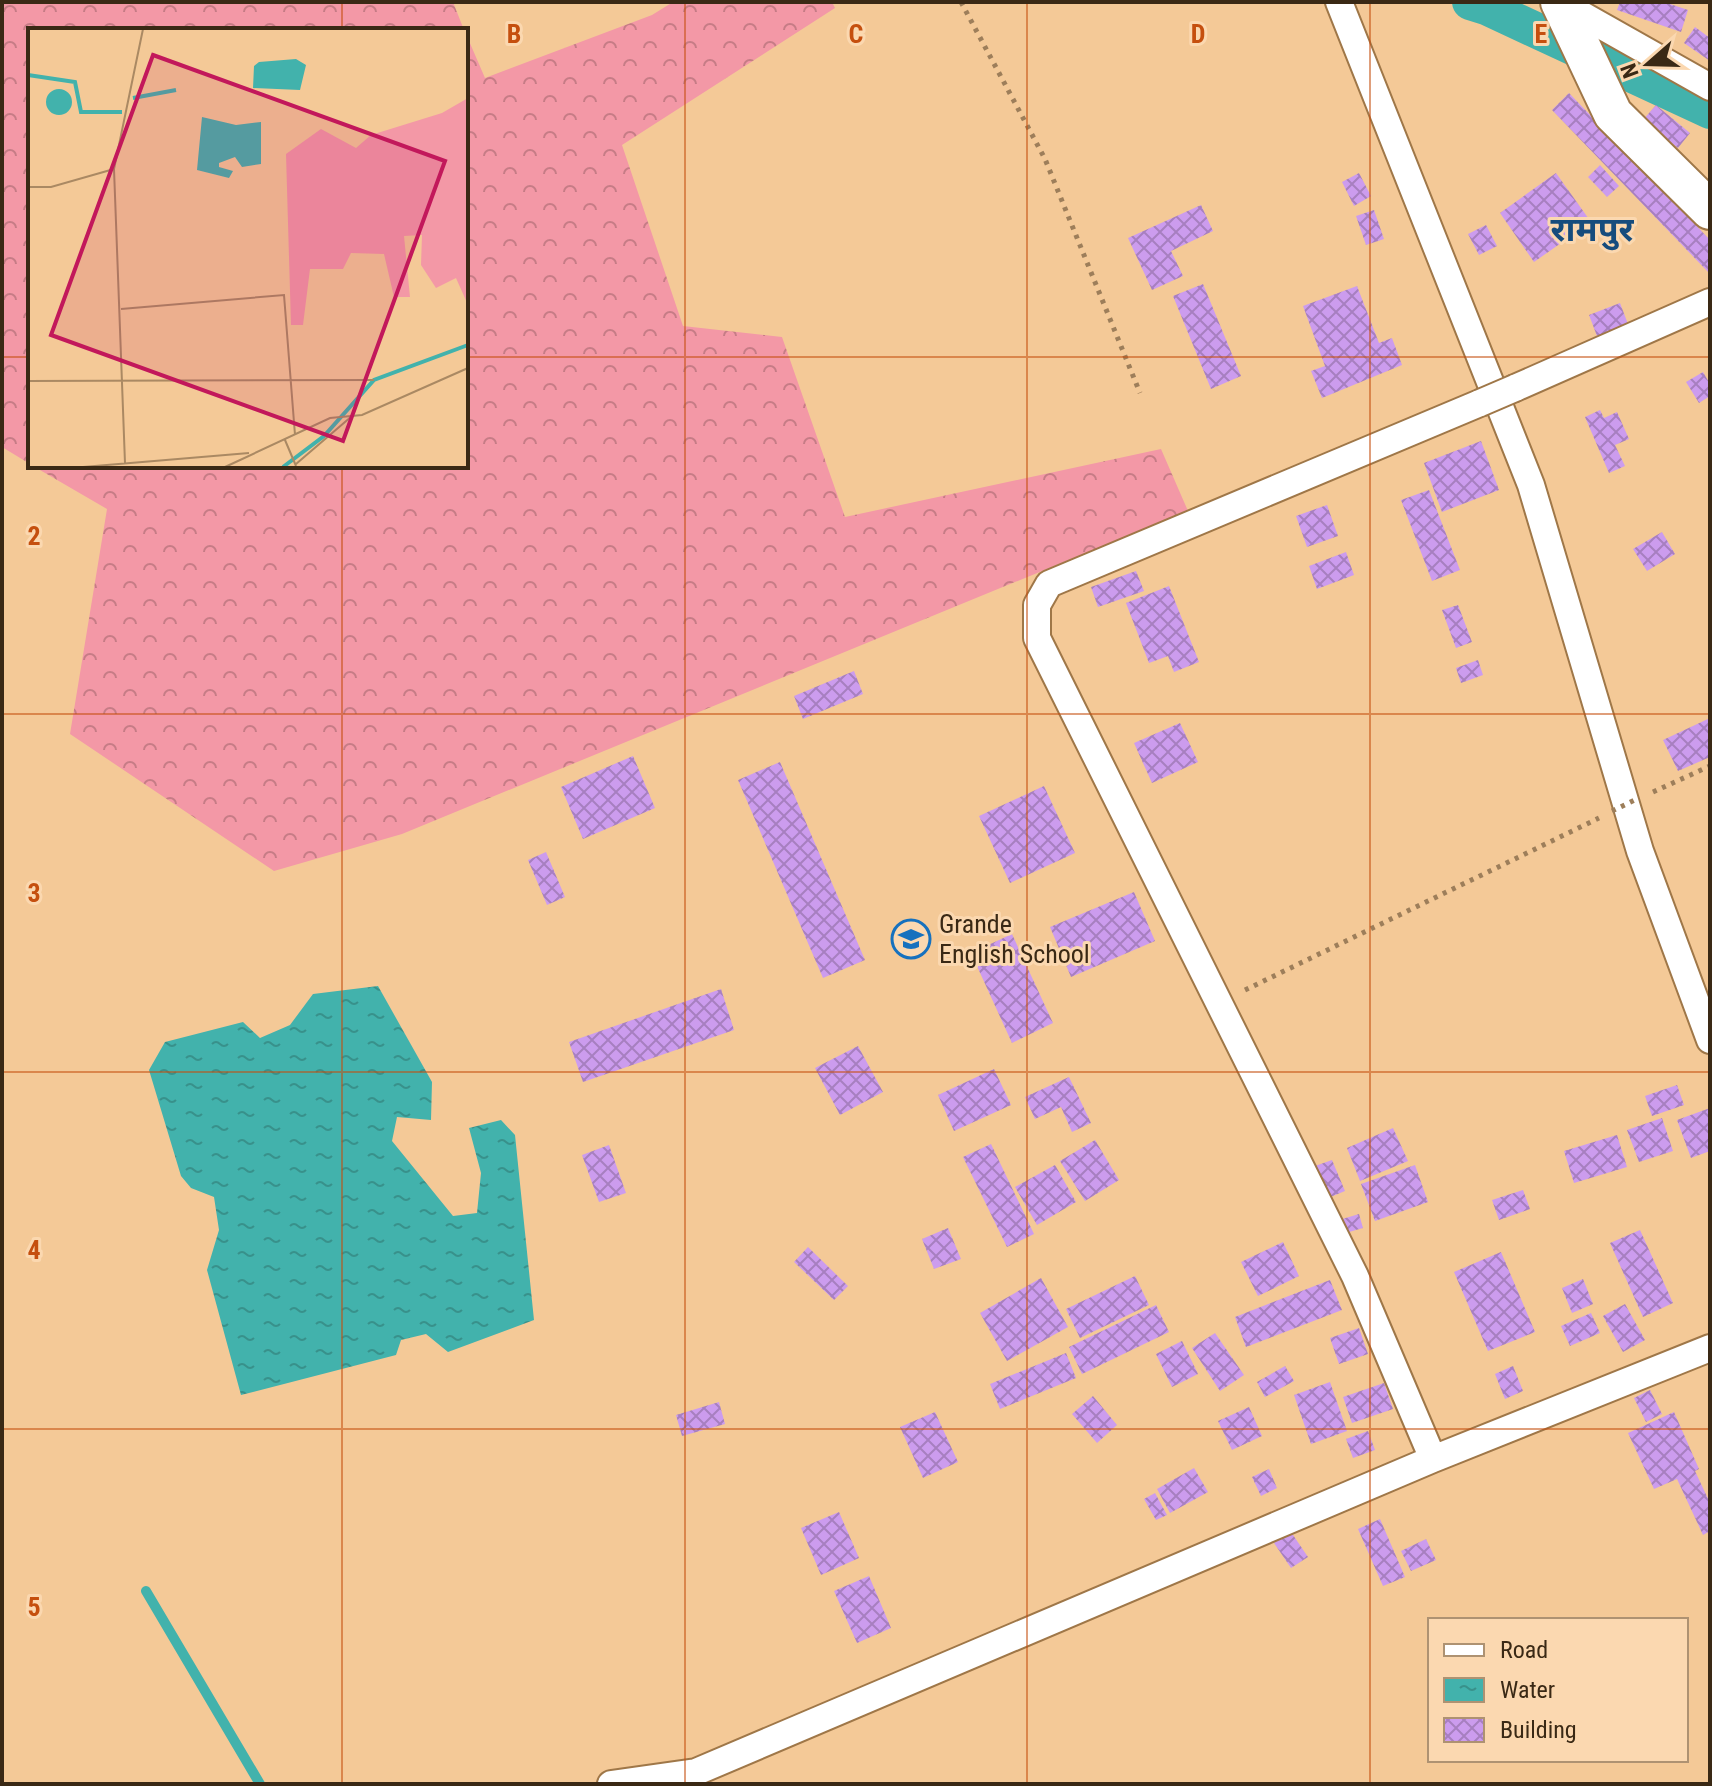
<svg xmlns="http://www.w3.org/2000/svg" width="1712" height="1786" font-family="'Roboto Condensed','Noto Sans Devanagari',sans-serif">
<style>
.forest{fill:url(#forest-crowns)}
.water{fill:url(#water-ripples)}
.lines{fill:none;stroke-linecap:round;stroke-linejoin:round}
.stream{stroke:#42b2ac;stroke-width:10}
.canal{stroke:#42b2ac;stroke-width:36}
.building{fill:url(#building-cross-hatch)}
.minor-casing{stroke:#9f7748;stroke-width:30}
.secondary-casing{stroke:#9f7748;stroke-width:42}
.path{stroke:#9d7e5a;stroke-width:5;stroke-dasharray:4 6;stroke-linecap:butt}
.minor{stroke:#fff;stroke-width:26}
.secondary{stroke:#fff;stroke-width:38}
.minor-bridge-casing{stroke:#9f7748;stroke-width:30;stroke-linecap:butt}
.path-bridge{stroke:#9d7e5a;stroke-width:5;stroke-dasharray:4 6;stroke-linecap:butt}
.minor-bridge{stroke:#fff;stroke-width:26}
.grid{fill:none;stroke:#c54f0e;stroke-width:2;stroke-opacity:0.55}
.labels{text-anchor:middle;dominant-baseline:central;stroke-width:6;stroke-linejoin:round;paint-order:stroke}
.poi-label{font-size:26px;fill:#3a2915;stroke:#fbd8b0;text-anchor:start}
.district-label{font-size:34px;font-weight:bold;fill:#164c7d;stroke:#fbd8b0}
.inset-river{fill:none;stroke:#42b2ac;stroke-width:4}
.inset-road{fill:none;stroke:#aa8963;stroke-width:2}
.view{fill:#c2185b;fill-opacity:0.15;stroke:#c2185b;stroke-width:4}
.inset-edge{fill:none;stroke:#3a2915;stroke-width:4}
.grid-label{font-size:26px;text-anchor:middle;font-weight:bold;fill:#c54f0e;stroke:#fbd8b0;stroke-width:6;stroke-linejoin:round;paint-order:stroke}
</style>
<defs>
<pattern id="forest-crowns" width="20" height="18" patternUnits="userSpaceOnUse" patternTransform="scale(2)"><rect width="20" height="18" fill="#f398a6"/><path d="M2 6a3 3 0 1 1 6 0M12 15a3 3 0 1 1 6 0" fill="none" stroke="#c67c86"/></pattern>
<pattern id="water-ripples" width="26" height="14" patternUnits="userSpaceOnUse" patternTransform="scale(2)"><rect width="26" height="14" fill="#42b2ac"/><path d="M2 4q2-2 4 0t4 0M15 11q2-2 4 0t4 0" fill="none" stroke="#38918b"/></pattern>
<pattern id="building-cross-hatch" width="8" height="8" patternUnits="userSpaceOnUse" patternTransform="scale(2)"><rect width="8" height="8" fill="#cc9cee"/><path d="M0 0l8 8M0 8l8-8" fill="none" stroke="#a77fc0"/></pattern>
</defs>
<rect width="100%" height="100%" fill="#f4c997"/>
<path class="forest" d="M2,2H453L464,30H30V464L2,447Z
M673,2H832L835,8L622,145L683,326L782,337L845,517L1161,449L1188,511L402,834L274,871L70,734L107,509L33,466H466V34L485,78L652,15Z"/>
<path class="water" d="M378,986L432,1082L431,1120L397,1117L392,1141L453,1216L477,1213L481,1173L469,1128L501,1120L515,1135L534,1320L448,1352L426,1334L401,1340L396,1355L241,1395L207,1270L219,1230L214,1197L191,1188L181,1176L149,1070L165,1042L243,1022L260,1038L290,1025L313,994Z"/>
<g class="lines">
<path class="stream" d="M146,1591L260,1784"/>
<path class="canal" d="M1470,2L1486,7L1710,111"/>
</g>
<path class="building" d="M1620,2H1664L1688,10L1681,32L1617,10Z
M1695,27L1710,38V61L1684,43Z
M1569,93L1710,240V274L1552,110Z
M1656,105L1690,133L1678,148L1643,120Z
M1600,165L1619,186L1607,197L1588,177Z
M1359,173L1371,196L1354,206L1342,182Z
M1556,173L1591,222L1534,262L1500,213Z
M1201,205L1213,231L1171,251L1183,276L1152,290L1128,238Z
M1374,210L1384,239L1366,245L1356,216Z
M1486,225L1497,246L1479,255L1468,234Z
M1203,284L1241,376L1211,389L1173,296Z
M1357,286L1379,343L1392,338L1402,365L1322,398L1311,371L1325,366L1303,306Z
M1620,303L1628,324L1597,336L1589,315Z
M1703,372L1710,384V396L1699,403L1686,382Z
M1600,410L1604,418L1617,412L1629,439L1615,445L1625,466L1609,473L1585,417Z
M1481,441L1499,490L1442,512L1424,463Z
M1429,490L1460,570L1432,581L1401,500Z
M1327,505L1338,536L1307,547L1296,516Z
M1662,532L1675,554L1647,571L1633,549Z
M1346,552L1354,575L1317,589L1309,566Z
M1136,571L1144,591L1098,607L1091,587Z
M1169,586L1199,662L1174,672L1168,656L1149,663L1126,603Z
M1458,605L1472,642L1456,648L1442,610Z
M1478,660L1483,675L1461,683L1456,668Z
M854,671L863,694L803,719L794,696Z
M1710,718V757L1678,771L1663,740Z
M1180,723L1198,762L1152,783L1134,743Z
M633,756L655,808L583,839L561,787Z
M780,762L865,960L823,978L738,780Z
M1044,786L1075,853L1010,883L979,816Z
M546,852L565,897L547,905L528,860Z
M1134,892L1155,941L1071,977L1050,927Z
M1012,934L1053,1023L1012,1043L971,953Z
M721,989L734,1030L583,1082L569,1042Z
M858,1046L883,1092L840,1115L815,1068Z
M994,1069L1011,1105L954,1131L938,1095Z
M1069,1077L1091,1123L1072,1132L1061,1107L1035,1119L1025,1097Z
M1677,1085L1684,1105L1652,1116L1645,1096Z
M1710,1108V1151L1691,1158L1677,1120Z
M1662,1118L1673,1151L1639,1162L1627,1130Z
M1393,1128L1408,1161L1360,1181L1347,1148Z
M1617,1135L1627,1167L1574,1183L1564,1151Z
M1095,1140L1119,1180L1085,1201L1060,1161Z
M991,1144L1034,1234L1007,1247L963,1157Z
M609,1145L626,1193L599,1202L582,1155Z
M1332,1160L1345,1191L1328,1198L1315,1166Z
M1055,1165L1076,1202L1037,1225L1015,1187Z
M1415,1165L1428,1202L1375,1221L1361,1184Z
M1523,1190L1530,1209L1499,1220L1492,1200Z
M1359,1214L1363,1228L1342,1234L1339,1220Z
M948,1228L961,1259L934,1269L922,1239Z
M1640,1230L1673,1303L1643,1317L1610,1243Z
M1283,1242L1299,1276L1258,1296L1241,1262Z
M808,1247L848,1286L834,1300L794,1262Z
M1501,1252L1535,1332L1488,1351L1454,1272Z
M1135,1276L1149,1305L1080,1338L1066,1309Z
M1041,1278L1068,1327L1007,1361L980,1313Z
M1583,1279L1593,1304L1572,1313L1562,1288Z
M1330,1280L1342,1310L1246,1347L1235,1317Z
M1625,1304L1645,1340L1623,1352L1603,1316Z
M1156,1305L1169,1332L1082,1374L1069,1347Z
M1591,1313L1600,1333L1570,1346L1561,1326Z
M1359,1328L1368,1354L1339,1364L1330,1338Z
M1215,1333L1244,1375L1220,1391L1192,1348Z
M1182,1341L1198,1374L1172,1387L1156,1354Z
M1066,1353L1076,1378L1000,1409L990,1384Z
M1285,1366L1294,1381L1265,1397L1257,1382Z
M1513,1366L1523,1391L1505,1399L1495,1374Z
M1330,1382L1347,1431L1311,1444L1294,1395Z
M1384,1383L1393,1409L1352,1423L1343,1397Z
M1650,1390L1662,1414L1646,1422L1634,1398Z
M1093,1396L1117,1425L1097,1443L1072,1414Z
M719,1402L725,1424L682,1436L676,1415Z
M1249,1407L1262,1436L1232,1450L1218,1421Z
M935,1412L958,1462L923,1478L900,1427Z
M1674,1412L1699,1469L1695,1471L1710,1503V1531L1703,1535L1677,1479L1654,1489L1628,1433Z
M1368,1431L1375,1450L1353,1458L1346,1439Z
M1194,1468L1208,1492L1170,1513L1157,1489Z
M1269,1469L1277,1488L1261,1496L1252,1477Z
M1155,1493L1167,1515L1156,1520L1144,1499Z
M839,1512L859,1558L821,1575L801,1528Z
M1380,1519L1405,1577L1383,1586L1358,1529Z
M1291,1532L1308,1557L1291,1568L1274,1543Z
M1426,1539L1436,1560L1411,1571L1401,1551Z
M869,1576L891,1628L857,1643L834,1591Z"/>
<g class="lines">
<defs>
<path id="minor" d="M1339,2L1531,485L1640,851L1710,1040
M1561,3L1710,87
M1515,388L1710,302
M1433,1459L1355,1276L1037,638V605L1049,584L1480,403
M611,1784L696,1772L1433,1459L1710,1348"/>
<path id="secondary" d="M1560,2L1613,114L1710,210"/>
</defs>
<use href="#minor" class="minor-casing"/>
<use href="#secondary" class="secondary-casing"/>
<path class="path" d="M961,2L1045,159L1140,393
M1653,792L1710,766
M1245,990L1599,818"/>
<use href="#minor" class="minor"/>
<use href="#secondary" class="secondary"/>
<defs>
<path id="minor-bridge" d="M1480,403L1515,388"/>
</defs>
<use href="#minor-bridge" class="minor-bridge-casing"/>
<path class="path-bridge" d="M1612,811L1637,799"/>
<use href="#minor-bridge" class="minor-bridge"/>
</g>
<path class="grid" d="M342,2V30M685,2V1784M1027,2V1784M1370,2V1784M2,357H30M466,357H1710M342,466V1784M2,714H1710M2,1072H1710M2,1429H1710"/>
<defs>
<symbol id="school-ring" viewBox="-11 -11 22 22"><circle r="9.5" fill="#fbd8b0" stroke="#1671be" stroke-width="1.5"/><path d="M0-5L7-2L0 1L-7-2ZM-4 1L0 2.5L4 1V4Q0 6-4 4Z" fill="#1671be"/></symbol>
</defs>
<g fill-rule="evenodd">
<use href="#school-ring" x="889" y="917" width="44" height="44"/>
</g>
<g class="labels">
<g class="poi-label">
<text x="939" y="924">Grande<tspan x="939" dy="30">English School</tspan></text>
</g>
<g class="district-label">
<text x="1592" y="229">रामपुर</text>
</g>
</g>
<g transform="translate(28 28)">
<rect width="440" height="440" fill="#f4c997"/>
<path d="M440,70V277L428,250L408,260L393,237L394,207L376,208L382,269H366L356,226L323,225L315,241H282L275,297H263L258,126L293,101L328,120L343,107L414,85Z" fill="#f398a6"/>
<path d="M268,31L278,37L272,62L225,60L226,38L231,34ZM18 74a13 13 0 1 1 26 0a13 13 0 1 1-26 0ZM174,89L208,97L233,94V136L214,139L207,129L191,135V139L205,143L201,150L169,142Z" fill="#42b2ac"/>
<path class="inset-river" d="M0,47L47,54L53,84H94M105,70L148,62M255,439L296,408L346,352L440,317"/>
<path class="inset-road" d="M0,159H23L86,141M93,281L256,267L267,407M0,353L346,352M257,412L268,438M97,435L86,141L115,1M268,436L324,388M55,439L221,425M197,439L302,390L334,387L440,340"/>
<path class="view" d="M125,27L417,133L315,413L23,307Z"/>
<rect width="440" height="440" class="inset-edge"/>
</g>
<g class="grid-label">
<text x="514" y="43">B</text>
<text x="856" y="43">C</text>
<text x="1198" y="43">D</text>
<text x="1541" y="43">E</text>
<text x="34" y="545">2</text>
<text x="34" y="902">3</text>
<text x="34" y="1259">4</text>
<text x="34" y="1616">5</text>
</g>
<rect width="1712" height="1786" fill="none" stroke="#3a2915" stroke-width="8"/>
<rect x="1428" y="1618" width="260" height="144" fill="#fbd8b0" stroke="#ae9272" stroke-width="2"/>
<rect x="1444" y="1644" width="40" height="12" fill="#ffffff" stroke="#ae9272" stroke-width="2"/>
<text x="1500" y="1658" font-size="24" fill="#3a2915">Road</text>
<rect x="1444" y="1678" width="40" height="24" fill="url(#water-ripples)" stroke="#ae9272" stroke-width="2"/>
<text x="1500" y="1698" font-size="24" fill="#3a2915">Water</text>
<rect x="1444" y="1718" width="40" height="24" fill="url(#building-cross-hatch)" stroke="#ae9272" stroke-width="2"/>
<text x="1500" y="1738" font-size="24" fill="#3a2915">Building</text>
<g transform="translate(1648 64) rotate(250)" stroke="#fbd8b0" stroke-width="6" paint-order="stroke">
<path d="M0-6L14 30L0 20L-14 30Z" fill="#3a2915"/>
<text y="-12" font-size="22" font-weight="bold" text-anchor="middle" fill="#3a2915">N</text>
</g>
</svg>
